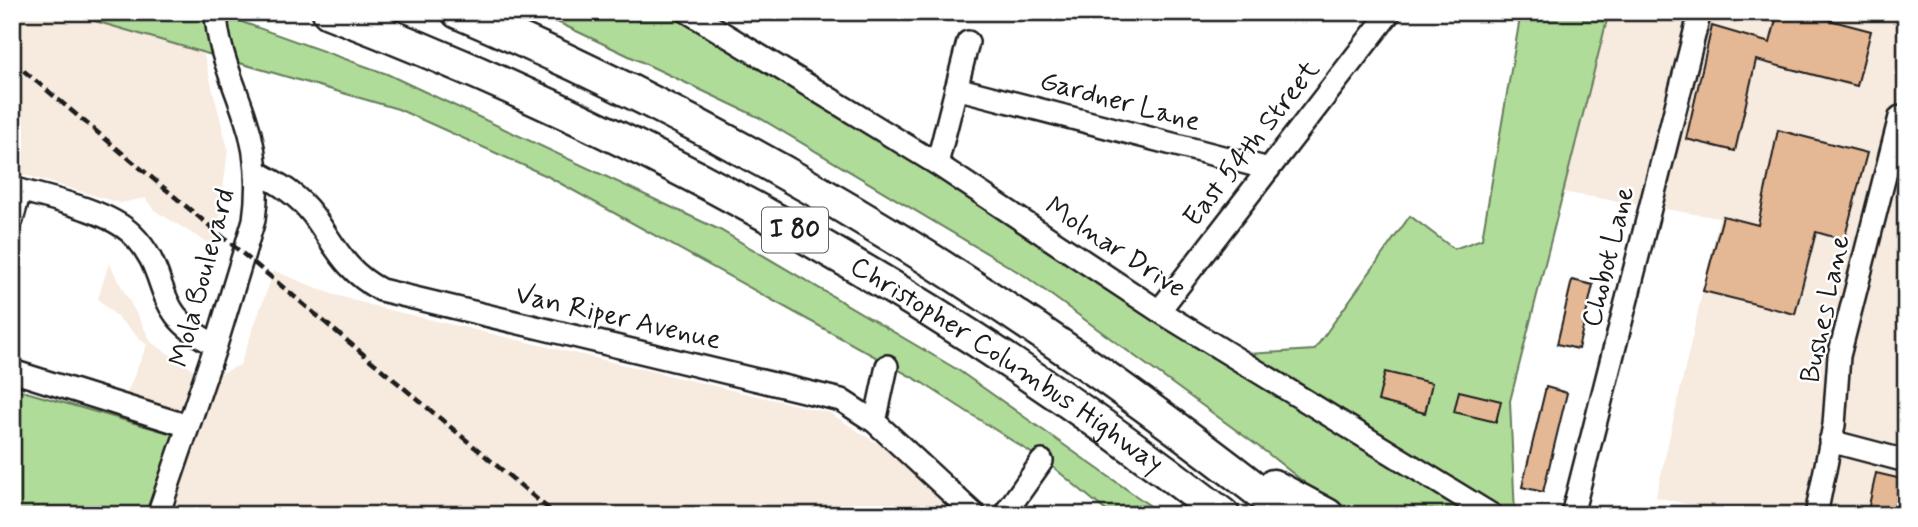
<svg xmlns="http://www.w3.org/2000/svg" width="1918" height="527" font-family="Mynerve,sans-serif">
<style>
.built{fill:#f7eadf}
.green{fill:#b0dc9a;stroke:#667c5b;stroke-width:2}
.building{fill:#e5b895;stroke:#1c1c1c;stroke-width:2}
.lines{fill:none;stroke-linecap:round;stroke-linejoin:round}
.minor-casing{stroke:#1c1c1c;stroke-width:26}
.highway-casing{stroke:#1c1c1c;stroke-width:37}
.minor{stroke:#fff;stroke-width:21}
.highway{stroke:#fff;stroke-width:32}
.rail{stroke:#1c1c1c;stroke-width:4.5;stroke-dasharray:10 5;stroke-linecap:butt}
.labels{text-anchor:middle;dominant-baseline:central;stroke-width:5;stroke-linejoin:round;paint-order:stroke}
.shield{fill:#fff;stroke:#606060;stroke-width:2}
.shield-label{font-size:26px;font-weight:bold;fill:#1c1c1c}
.street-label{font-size:28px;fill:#1c1c1c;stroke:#fff}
</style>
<rect width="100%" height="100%" fill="#fff"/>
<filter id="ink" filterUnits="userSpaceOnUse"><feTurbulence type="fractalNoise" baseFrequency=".0143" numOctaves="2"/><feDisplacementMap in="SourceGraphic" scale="14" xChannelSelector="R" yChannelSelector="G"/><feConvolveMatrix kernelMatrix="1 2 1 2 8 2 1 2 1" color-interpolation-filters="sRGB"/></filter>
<g filter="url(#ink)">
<path class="built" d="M12,12H64L203,52L228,149L216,248L154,210L145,198L120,203L12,171Z
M1609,12H1906V515H1735L1656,497L1719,218L1562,192Z
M109,263L152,343L208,379L240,365L274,271L332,294L381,308L830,413L884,448L960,515H157L183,437L117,416L147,345L98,299Z"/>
<path class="green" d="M64,12H214L387,74L720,230L958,370L1163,515H1111L1053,467L921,382L547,176L398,109Z
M536,12H672L1232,355L1314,350L1410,216L1454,249L1482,239L1521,12H1609L1510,401L1515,515H1345L1266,452L1025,276L758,117Z
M12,388L183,437L157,515H12Z"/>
<path class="building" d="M1778,12H1799L1871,31L1857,86L1756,60L1735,151L1686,139L1712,26L1770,43Z
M1778,130L1867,153L1844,240L1816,232L1795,314L1703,291L1723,216L1758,225Z
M1572,280L1593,285L1578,349L1557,344Z
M1385,372L1432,383L1425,413L1378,401Z
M1546,387L1567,393L1543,492L1522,487Z
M1459,391L1501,401L1496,422L1454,412Z
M1876,473L1906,480V515H1867Z"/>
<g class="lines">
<defs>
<path id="minor" d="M688,12L937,164L1159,311L1492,515
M956,88L1269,169
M937,164L968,42
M257,172C278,183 298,195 313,215C336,247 345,271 381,290L841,400L875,422L975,515
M12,188C46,198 106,209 132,234C174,275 147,313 216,345
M12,220L20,191
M1159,311L1390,12
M12,371L188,426
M875,422L887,366
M1830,441L1906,461
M158,515L216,345L254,220C259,185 257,151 245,117C234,83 217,49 216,12
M1004,515L1042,461
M1572,515L1700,12
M1816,515L1834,425L1839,356L1900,117"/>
<g id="highway">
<path id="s1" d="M329,12C650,135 951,304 1223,515"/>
<path d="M458,12C766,143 1027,308 1289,515"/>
<path d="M1273,486L1327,515"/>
</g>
</defs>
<use href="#minor" class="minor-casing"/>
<use href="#highway" class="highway-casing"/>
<use href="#minor" class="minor"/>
<use href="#highway" class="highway"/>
<path class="rail" d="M12,61L556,515"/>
</g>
</g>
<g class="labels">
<rect class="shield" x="762" y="207.5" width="66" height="45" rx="5"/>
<g class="shield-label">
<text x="795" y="230">I 80</text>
</g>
<g class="street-label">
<text transform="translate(1120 102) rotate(15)">Gardner Lane</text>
<text transform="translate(1252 144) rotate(-52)">East 54th Street</text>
<text transform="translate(1115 248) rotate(33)">Molnar Drive</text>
<text transform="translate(1609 257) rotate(-76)">Chobot Lane</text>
<text transform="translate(203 278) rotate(-75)">Mola Boulevard</text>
<text transform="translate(1826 309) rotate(-78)">Bushes Lane</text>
<text transform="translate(618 318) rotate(13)">Van Riper Avenue</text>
<text stroke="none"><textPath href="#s1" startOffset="766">Christopher Columbus Highway</textPath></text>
</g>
</g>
<rect width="1918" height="527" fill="none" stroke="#fff" stroke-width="42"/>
<rect x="21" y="21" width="1876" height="485" fill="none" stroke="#1c1c1c" stroke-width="2.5" filter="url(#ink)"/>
</svg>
